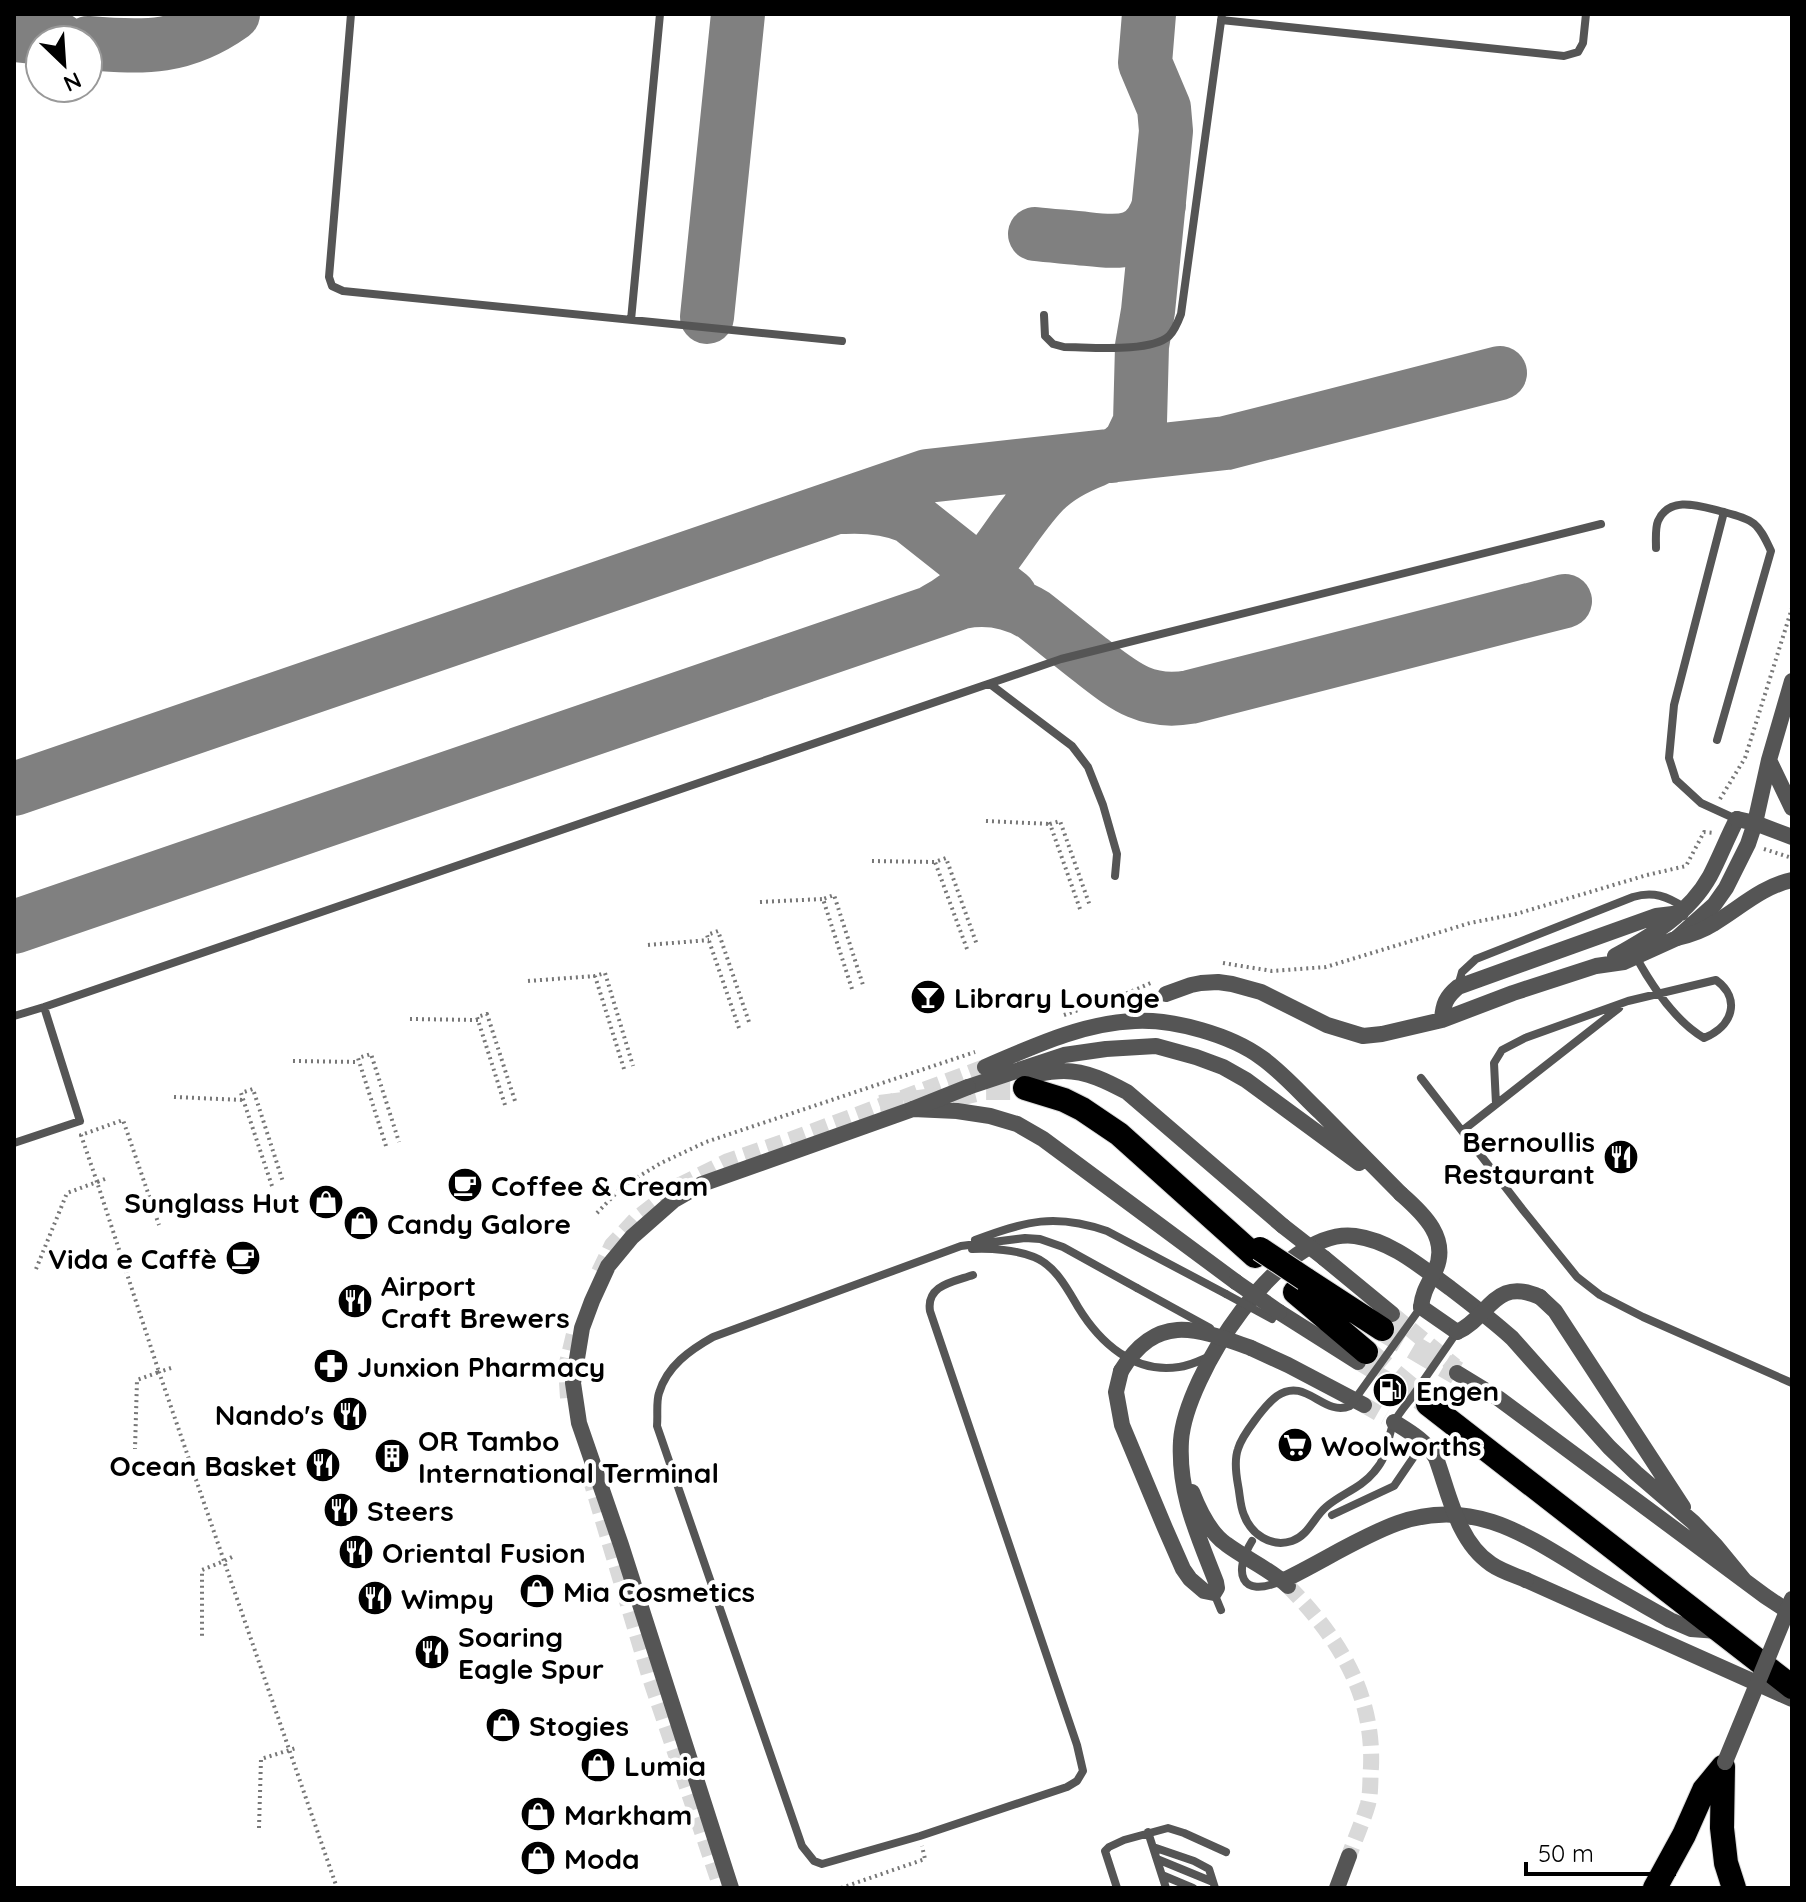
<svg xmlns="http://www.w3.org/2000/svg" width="1806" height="1902" font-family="Quicksand,sans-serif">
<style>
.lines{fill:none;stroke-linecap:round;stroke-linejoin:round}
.taxiway{stroke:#808080;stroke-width:54}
.minor-tunnel{stroke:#d9d9d9;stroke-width:16;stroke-dasharray:16 8;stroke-linecap:butt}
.motorway-tunnel{stroke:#d9d9d9;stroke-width:24;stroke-dasharray:24 12;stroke-linecap:butt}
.motorway-casing{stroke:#dbdbdb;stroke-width:26}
.path{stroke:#777;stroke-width:4;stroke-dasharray:2 4;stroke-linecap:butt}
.service{stroke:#555;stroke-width:8}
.minor{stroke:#555;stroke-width:16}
.tertiary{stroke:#555;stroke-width:16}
.motorway{stroke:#000;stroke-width:24}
.motorway-bridge-casing{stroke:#dbdbdb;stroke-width:26;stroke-linecap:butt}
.path-bridge{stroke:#777;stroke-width:4;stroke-dasharray:2 4;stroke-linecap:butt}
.service-bridge{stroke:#555;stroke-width:8}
.minor-bridge{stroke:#555;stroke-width:16}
.tertiary-bridge{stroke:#555;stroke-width:16}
.motorway-bridge{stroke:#000;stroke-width:24}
.labels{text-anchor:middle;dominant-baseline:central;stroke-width:8;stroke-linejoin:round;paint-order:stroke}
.poi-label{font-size:28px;font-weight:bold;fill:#000;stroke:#fff;text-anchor:start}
</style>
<rect width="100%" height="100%" fill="#fff"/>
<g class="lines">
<path class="taxiway" d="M14,35L60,40
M88,43C145,48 184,49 233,14
M1035,234C1052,236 1070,237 1087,239C1122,243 1147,244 1159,205
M707,317L738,14
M1111,456L1120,452L1130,443L1140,422L1142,346L1148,311L1166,131L1164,108L1145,63L1149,14
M844,507C866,506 890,508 910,517L1010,596
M935,610C985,586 1006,531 1043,492C1057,477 1077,467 1095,460
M14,789L927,476L1226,443L1500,373
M14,927L962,602C988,597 1011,601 1034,615C1052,629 1070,644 1088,658C1122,684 1144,705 1190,697L1565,601"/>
<path class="minor-tunnel" d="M599,1272L612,1245L636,1219L678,1186L728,1161L792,1139L985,1067
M1392,1314L1455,1366
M1358,1362L1428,1404
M568,1398L566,1367L575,1330
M1364,1405L1385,1417
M589,1474L649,1675L721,1888
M1288,1586C1338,1637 1374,1693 1371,1767C1370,1779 1371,1792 1368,1804C1363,1821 1355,1839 1349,1856"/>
<path class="motorway-tunnel" d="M880,1107L934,1100L984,1088H1025
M1382,1329L1457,1373
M1366,1352L1428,1404"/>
<defs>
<path id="motorway" d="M1025,1088L1064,1100L1082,1109L1119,1134L1255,1256
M1305,1279L1382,1329
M1295,1292L1366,1352
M1428,1404L1792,1687
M1723,1767L1722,1828L1726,1863L1734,1888
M1655,1888L1684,1835L1704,1790L1723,1767"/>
</defs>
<use href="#motorway" class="motorway-casing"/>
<path class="path" d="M1720,799L1745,758L1792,608
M986,821L1050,824
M1764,849L1792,858
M872,861L935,862
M760,902L823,899
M648,945L709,940
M1223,963L1272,971L1326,967L1470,923L1516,914L1647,875L1686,866L1704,832L1714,833
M528,981L595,976
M1064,1015L1130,992L1153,982
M410,1019L478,1020
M293,1061L359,1062
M174,1097L243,1100
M105,1179L97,1182L159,1372L137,1380L135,1449
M597,1213L623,1186L661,1163L706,1142L975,1052
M171,1368L159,1372L224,1561L202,1570V1637
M232,1557L224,1561L337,1888
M259,1828L261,1759L296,1748
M841,1888L925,1859L922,1846"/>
<path class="service" d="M351,14L329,277L332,286L343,291L842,341
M1221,20L1564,56L1578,52L1583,43L1586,14
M1044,315L1045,336L1053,344L1064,347C1090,347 1150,353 1169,336C1175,330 1178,322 1181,314L1222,14
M631,320L660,14
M1656,548C1656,540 1655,528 1658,521C1670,494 1702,507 1724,512
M990,684L1072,746L1088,767L1103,805L1117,854L1115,876
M1717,740L1771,551C1758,522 1754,520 1724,512L1674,705L1669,758L1676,780L1701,803L1736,819
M1458,986L1462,972L1476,959L1633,897C1653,891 1667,896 1685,908
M14,1016L44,1007L1061,659L1601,524
M1421,1078L1523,1210L1577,1277L1600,1295L1643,1317L1792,1383
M1496,1104L1494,1063L1502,1050L1525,1038L1628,1001L1716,980C1742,999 1732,1027 1704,1038C1675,1021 1652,986 1636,957
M1462,1131L1619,1008
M14,1143L80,1121L44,1007
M975,1240C1026,1221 1055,1213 1107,1231L1226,1294
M972,1249C990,1248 1017,1250 1034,1257C1055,1265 1068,1290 1078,1307C1100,1343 1134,1374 1179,1367C1189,1366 1199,1361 1208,1357
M973,1275C953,1282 926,1285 930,1311L1077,1745L1083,1771L1077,1781L1067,1787L920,1836L822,1864L814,1861L802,1846L657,1426C658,1415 656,1402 659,1393C667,1366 690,1350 713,1337L961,1246L1025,1238L1040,1239L1063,1247L1137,1288
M1332,1515L1394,1486L1424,1442
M1252,1541C1233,1572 1240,1599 1281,1581
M1214,1593L1221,1610
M1148,1832L1166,1888
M1153,1847L1194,1861L1209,1869L1215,1888
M1157,1859L1213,1882
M1162,1875L1193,1888
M1117,1888L1105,1851L1109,1847L1124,1840L1168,1828L1184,1833L1226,1852"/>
<path class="minor" d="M1615,956C1651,936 1689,914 1710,876C1720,857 1727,838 1737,819
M1166,994L1191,985L1201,983L1218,982L1232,984L1261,992L1327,1025L1363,1036L1382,1034L1442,1020L1513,993L1596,966L1624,962L1677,938L1714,905L1726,888L1748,844L1755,823
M1442,1020C1443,1004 1446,997 1458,987L1656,916L1681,913
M985,1067C1032,1047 1082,1023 1135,1021C1174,1019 1231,1035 1262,1058C1283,1073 1301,1094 1320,1112C1347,1139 1374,1167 1401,1194
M1024,1076C1037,1074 1051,1071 1064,1071C1087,1071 1108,1082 1127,1092L1283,1226
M968,1087L1064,1055L1106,1049L1156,1046L1196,1057L1223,1067L1246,1080L1359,1163
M1324,1258L1392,1314
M1540,1297L1555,1311L1683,1507
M1421,1307L1457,1332
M1279,1312L1358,1362
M1251,1348L1288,1365L1364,1405
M1121,1371L1116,1392L1122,1425L1165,1528L1183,1569L1190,1579L1204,1591L1214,1593L1217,1588L1216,1582C1198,1535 1178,1494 1181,1441C1185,1377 1281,1226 1355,1236C1392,1241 1421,1267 1450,1288C1471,1304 1492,1320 1512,1338L1609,1447L1636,1473L1693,1522L1716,1546L1744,1580
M1457,1373L1498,1398L1765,1596L1792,1614
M1192,1492C1199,1510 1210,1533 1226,1544C1246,1559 1270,1569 1288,1586
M1526,1580L1792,1699
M1282,1581C1320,1563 1359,1537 1398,1523C1471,1497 1525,1534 1585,1571C1613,1588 1642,1604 1670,1620L1691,1629L1718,1631
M731,1888L621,1545L579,1423L573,1383L582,1328L592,1301L608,1266L632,1237L674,1200L702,1184L913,1109L957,1111L990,1116L1017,1124L1043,1139L1236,1282
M1337,1888L1349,1856"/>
<path class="tertiary" d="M1769,760L1792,808
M1737,819L1755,823L1792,837
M1755,823L1769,760L1792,681
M1677,938C1690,935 1702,931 1713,924C1740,908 1761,887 1792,880"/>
<use href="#motorway" class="motorway"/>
<defs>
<path id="motorway-bridge" d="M1260,1249L1305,1279"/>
</defs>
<use href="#motorway-bridge" class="motorway-bridge-casing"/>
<path class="path-bridge" d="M1080,909L1050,824L1060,821L1090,906
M967,949L935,862L946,858L977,945
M852,989L823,899L834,895L863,985
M739,1028L707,935L718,931L750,1025
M624,1069L595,976L605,973L633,1066
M505,1105L477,1017L487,1014L515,1101
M386,1146L358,1058L371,1054L399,1142
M272,1186L241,1093L253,1089L283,1182
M36,1269L67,1193L97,1182L81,1135L123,1120L159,1225"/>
<path class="service-bridge" d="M1137,1288L1210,1328
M1226,1294L1272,1319
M1421,1307L1350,1406C1323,1417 1306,1376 1277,1396C1266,1404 1242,1435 1238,1449C1234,1460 1236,1474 1238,1485C1240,1495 1240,1506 1244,1515C1251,1534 1271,1548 1292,1541C1309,1535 1313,1518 1326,1507C1342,1493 1360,1489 1374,1472C1390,1454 1386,1440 1394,1422C1399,1413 1406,1405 1412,1397C1427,1375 1442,1354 1457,1332"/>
<path class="minor-bridge" d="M913,1109L968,1087
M1401,1194C1424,1214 1450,1239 1435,1271C1428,1285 1423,1291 1421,1307
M1283,1226L1324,1258
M1236,1282L1279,1312
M1457,1332C1490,1317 1494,1276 1540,1297
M1121,1371C1157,1312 1196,1328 1251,1348
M1394,1422C1410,1432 1426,1441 1436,1458C1449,1493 1457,1541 1491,1564C1501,1571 1514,1575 1526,1580"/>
<path class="tertiary-bridge" d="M1725,1762L1792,1599"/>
<use href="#motorway-bridge" class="motorway-bridge"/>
</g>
<defs>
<symbol id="bar-disc" viewBox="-11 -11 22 22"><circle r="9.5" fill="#000" stroke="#fff"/><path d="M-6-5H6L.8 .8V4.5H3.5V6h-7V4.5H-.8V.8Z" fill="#fff"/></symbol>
<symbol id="restaurant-disc" viewBox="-11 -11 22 22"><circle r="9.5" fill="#000" stroke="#fff"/><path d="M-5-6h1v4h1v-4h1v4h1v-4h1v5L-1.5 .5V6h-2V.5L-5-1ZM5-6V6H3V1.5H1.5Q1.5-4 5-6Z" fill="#fff"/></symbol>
<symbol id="cafe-disc" viewBox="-11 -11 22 22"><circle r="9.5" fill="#000" stroke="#fff"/><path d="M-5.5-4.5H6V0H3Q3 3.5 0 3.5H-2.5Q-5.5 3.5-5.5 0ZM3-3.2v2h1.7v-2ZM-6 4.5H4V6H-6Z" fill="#fff"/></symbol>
<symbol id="shop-disc" viewBox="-11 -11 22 22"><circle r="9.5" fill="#000" stroke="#fff"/><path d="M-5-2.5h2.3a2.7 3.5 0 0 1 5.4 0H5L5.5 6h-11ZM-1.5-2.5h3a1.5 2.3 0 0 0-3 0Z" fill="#fff"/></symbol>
<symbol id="pharmacy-disc" viewBox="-11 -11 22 22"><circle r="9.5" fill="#000" stroke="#fff"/><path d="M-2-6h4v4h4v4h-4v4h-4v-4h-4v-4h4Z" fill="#fff"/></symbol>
<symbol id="fuel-disc" viewBox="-11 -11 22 22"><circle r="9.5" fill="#000" stroke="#fff"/><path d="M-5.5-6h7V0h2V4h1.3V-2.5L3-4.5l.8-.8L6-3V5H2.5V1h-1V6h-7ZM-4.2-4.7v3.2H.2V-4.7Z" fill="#fff"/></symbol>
<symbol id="supermarket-disc" viewBox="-11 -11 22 22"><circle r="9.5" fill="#000" stroke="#fff"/><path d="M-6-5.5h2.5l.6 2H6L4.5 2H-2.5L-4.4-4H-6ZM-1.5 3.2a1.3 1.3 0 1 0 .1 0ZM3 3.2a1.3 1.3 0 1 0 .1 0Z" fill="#fff"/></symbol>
<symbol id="building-disc" viewBox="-11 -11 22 22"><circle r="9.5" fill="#000" stroke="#fff"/><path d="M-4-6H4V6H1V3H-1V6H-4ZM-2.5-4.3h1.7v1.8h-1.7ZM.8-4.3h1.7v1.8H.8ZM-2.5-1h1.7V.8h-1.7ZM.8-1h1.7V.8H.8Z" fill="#fff"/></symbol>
</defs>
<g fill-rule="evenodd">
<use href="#bar-disc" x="908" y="977" width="40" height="40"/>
<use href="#restaurant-disc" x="1601" y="1137" width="40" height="40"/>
<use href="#cafe-disc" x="445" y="1165" width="40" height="40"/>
<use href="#shop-disc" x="306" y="1182" width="40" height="40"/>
<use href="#shop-disc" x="341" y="1203" width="40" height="40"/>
<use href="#cafe-disc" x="223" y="1238" width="40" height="40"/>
<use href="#restaurant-disc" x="335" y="1281" width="40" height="40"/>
<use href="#pharmacy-disc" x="311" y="1346" width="40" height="40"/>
<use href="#fuel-disc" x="1370" y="1370" width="40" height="40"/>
<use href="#restaurant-disc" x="330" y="1394" width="40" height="40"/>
<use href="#supermarket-disc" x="1275" y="1425" width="40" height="40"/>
<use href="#building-disc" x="372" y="1436" width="40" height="40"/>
<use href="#restaurant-disc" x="303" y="1445" width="40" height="40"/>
<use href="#restaurant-disc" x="321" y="1490" width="40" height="40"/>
<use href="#restaurant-disc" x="336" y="1532" width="40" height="40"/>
<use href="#shop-disc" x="517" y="1571" width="40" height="40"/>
<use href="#restaurant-disc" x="355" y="1578" width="40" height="40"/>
<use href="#restaurant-disc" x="412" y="1632" width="40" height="40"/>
<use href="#shop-disc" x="483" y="1705" width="40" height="40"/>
<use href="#shop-disc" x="578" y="1745" width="40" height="40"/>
<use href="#shop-disc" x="518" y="1794" width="40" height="40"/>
<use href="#shop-disc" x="518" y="1838" width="40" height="40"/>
</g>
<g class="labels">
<g class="poi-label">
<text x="954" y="997">Library Lounge</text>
<text x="1595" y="1141" text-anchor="end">Bernoullis<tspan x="1595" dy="32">Restaurant</tspan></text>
<text x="491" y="1185">Coffee &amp; Cream</text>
<text x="300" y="1202" text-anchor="end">Sunglass Hut</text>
<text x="387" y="1223">Candy Galore</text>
<text x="217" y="1258" text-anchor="end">Vida e Caffè</text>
<text x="381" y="1285">Airport<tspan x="381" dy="32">Craft Brewers</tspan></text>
<text x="357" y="1366">Junxion Pharmacy</text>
<text x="1416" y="1390">Engen</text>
<text x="324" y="1414" text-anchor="end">Nando's</text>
<text x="418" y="1440">OR Tambo<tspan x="418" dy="32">International Terminal</tspan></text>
<text x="1321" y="1445">Woolworths</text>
<text x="297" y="1465" text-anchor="end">Ocean Basket</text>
<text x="367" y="1510">Steers</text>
<text x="382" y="1552">Oriental Fusion</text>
<text x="563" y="1591">Mia Cosmetics</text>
<text x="401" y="1598">Wimpy</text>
<text x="458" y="1636">Soaring<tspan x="458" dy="32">Eagle Spur</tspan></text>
<text x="529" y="1725">Stogies</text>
<text x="624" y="1765">Lumia</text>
<text x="564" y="1814">Markham</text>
<text x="564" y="1858">Moda</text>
</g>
</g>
<rect width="1806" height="1902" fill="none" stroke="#000000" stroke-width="32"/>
<g transform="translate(64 64) rotate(155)"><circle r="38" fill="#ffffff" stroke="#999999" stroke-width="2"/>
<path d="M0-6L14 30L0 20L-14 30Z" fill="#000000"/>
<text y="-12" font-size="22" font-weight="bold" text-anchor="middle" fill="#000000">N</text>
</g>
<path d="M1526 1862v12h148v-12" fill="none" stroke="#000000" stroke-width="4"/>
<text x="1538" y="1862" font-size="24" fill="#000000" stroke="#ffffff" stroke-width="6" paint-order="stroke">50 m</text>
</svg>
